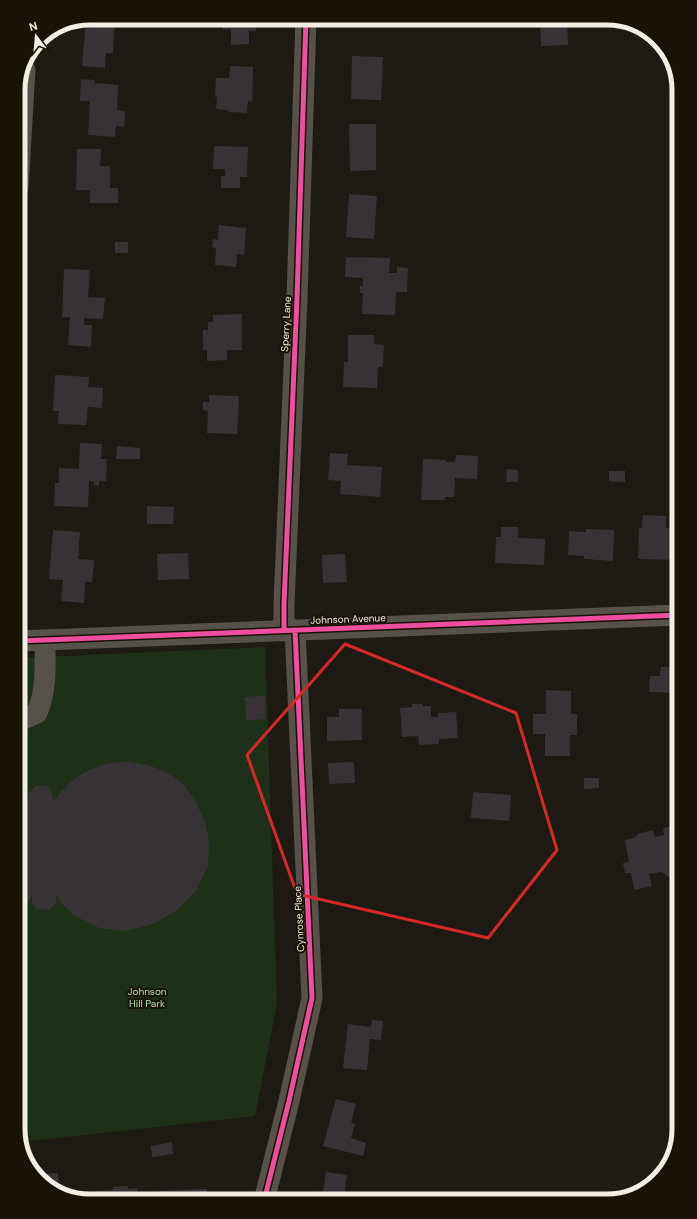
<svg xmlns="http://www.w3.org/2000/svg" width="697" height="1219" font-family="'DM Sans',sans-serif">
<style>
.green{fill:#1e3017}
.building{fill:#373236}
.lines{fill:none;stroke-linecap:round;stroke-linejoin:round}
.minor{stroke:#56514b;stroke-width:21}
.cycleway-casing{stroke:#191306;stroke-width:8}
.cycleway{stroke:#ef4d9e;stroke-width:5}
.marked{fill:none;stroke:#d62828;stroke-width:3;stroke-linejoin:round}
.labels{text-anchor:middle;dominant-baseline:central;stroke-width:4;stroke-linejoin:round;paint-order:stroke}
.street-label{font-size:10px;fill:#f2eee4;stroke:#191306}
.park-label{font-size:10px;fill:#b4e3a6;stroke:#191306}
.rim{fill:none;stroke:#f2eee4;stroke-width:5}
</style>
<rect width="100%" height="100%" fill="#1e1b14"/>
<path class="green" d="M265,647L277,1004L255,1116L21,1142L18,1129V658Z"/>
<path class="building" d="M90,18H115L113,53H106L105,68L82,66L86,19Z
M233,18H256V31H249V44L231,45V29L223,30V20L233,19Z
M540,18H567L568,45L541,46Z
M352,56L383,57L381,100L351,99Z
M230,66L253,67L252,102L248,101L247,113L229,112L227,110L216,109L217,97H215L216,78H229Z
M81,79L95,80L94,83L118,85L117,110L125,111L124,127L116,126L115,137L88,135L90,101H80Z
M349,124H376V170L350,171Z
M214,146L248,147L247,177H240V188H221V176H225V169H213Z
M77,149H101L100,166H110V188H118V203H90V190H76Z
M349,194L377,196L374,239L346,237Z
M219,225L246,228L244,255L237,254L236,267L215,265L216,248L212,247L213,239L218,240Z
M115,242H128V253H115Z
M346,257L390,258L389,273H397V267L408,268L407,292H396L395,315L362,314L363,293H360V286H363V278L345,277Z
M64,269L90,270L88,297L105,298L103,319L84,318V325H92L91,347L68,345L70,317H62Z
M242,314V350H227V360L207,361V350H203V330H208V322H213V315Z
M348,335H374V344L384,345L383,367H378L377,388L343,387L344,362H348Z
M55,375L89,377L88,387L103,388L102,408L88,407L86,425L58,424L59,411H53Z
M209,395L239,396L237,434L207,433L208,411L203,410V402H209Z
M80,443L102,444L101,459H107L106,481H99V486L94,485V481H89L88,507L54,506L55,483H59V468L79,469Z
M117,446L140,448V459H116Z
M330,453L348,454L347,465L382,467L380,497L340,494L341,481L328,480Z
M456,455L478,456L477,479L455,478L454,497H445V500H421L423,459L445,460L447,462H455Z
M507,469L518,470V482H506Z
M609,471H625V482L609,481Z
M147,506L174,507L173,524H147Z
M643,515L666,516V528L679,529V560L638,559L639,528H642Z
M501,527H518V538L545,539L544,565L495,563L496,537H501Z
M586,529L614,530L613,561L584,559V556L568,555L569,531L586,532Z
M53,530L80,532L78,559L94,560L92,582H85L84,603L61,601L63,580L49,579Z
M188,553L189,579L158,580L157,554Z
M345,554L347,582L323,583L322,555Z
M661,667H679V693L649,692L650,676H660Z
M546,690L571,691V714H577V735H570V756H545V734H533V714H546Z
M265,696L266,719L246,721L245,697Z
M412,704H423V706H431V717H438V713L456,712L458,738L439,739V744L419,745L418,736L402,737L400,708L412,707Z
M339,709H362V740L327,741V717H339Z
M127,761L151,766L170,774L184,785L196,802L205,822L209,841L208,866L196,891L177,910L156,923L126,931L99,928L75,916L62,904L56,895V903L50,910L37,909L32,903V896L27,903L18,911V790L28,801L29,793L35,786L47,785L52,793L53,801L72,780L90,769L106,764Z
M354,762L355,783L329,784L328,763Z
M584,778H599V788L584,789Z
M473,792L511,795L509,821L471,818Z
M679,825V869L675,875L668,877L662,872L649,874L652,886L634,890L631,873H625L623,863L629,862L625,840L636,837L637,834L653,830L655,837L664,835L663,828Z
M372,1020L383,1021L381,1040L370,1039L367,1070L343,1068L348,1024L371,1027Z
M336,1099L356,1104L351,1123L355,1124L351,1138L366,1143L363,1156L323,1146Z
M172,1142L173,1154L152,1157L151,1146Z
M326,1172L347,1175L344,1195L340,1194L339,1201H314L315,1191L323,1192Z
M58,1173L59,1192L50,1189L37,1174Z
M128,1186V1189L137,1188L138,1201H87L86,1192L113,1190V1187Z
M207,1189L208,1201H160L159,1191Z"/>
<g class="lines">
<path class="minor" d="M18,188L25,70
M284,630V604L297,298L306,18
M18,641L679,615
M18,719L26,718L37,713C47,689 45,665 45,641
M264,1201L289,1101L312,998L295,630"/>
<defs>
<path id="cycleway" d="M284,630V604L297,298L306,18
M18,641L679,615
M264,1201L289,1101L312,998L295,630"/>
</defs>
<use href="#cycleway" class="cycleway-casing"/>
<use href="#cycleway" class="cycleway"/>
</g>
<path class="marked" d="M345,644L516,713L557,850L488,938L297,894L247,755Z"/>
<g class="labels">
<g class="street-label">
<text transform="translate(286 324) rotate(-87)">Sperry Lane</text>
<text transform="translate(348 619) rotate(-2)">Johnson Avenue</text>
<text transform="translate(299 919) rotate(-93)">Cynrose Place</text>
</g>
<g class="park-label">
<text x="147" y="991">Johnson<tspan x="147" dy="12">Hill Park</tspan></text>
</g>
</g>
<path d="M0 0H697V1219H0ZM90 25H607A65 65 0 0 1 672 90V1129A65 65 0 0 1 607 1194H90A65 65 0 0 1 25 1129V90A65 65 0 0 1 90 25Z" fill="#191306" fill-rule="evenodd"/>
<path class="rim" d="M90 25H607A65 65 0 0 1 672 90V1129A65 65 0 0 1 607 1194H90A65 65 0 0 1 25 1129V90A65 65 0 0 1 90 25Z"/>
<g transform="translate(36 36) rotate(344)" stroke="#191306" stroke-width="3" paint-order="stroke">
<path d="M0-3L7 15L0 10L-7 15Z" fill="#f2eee4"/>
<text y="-6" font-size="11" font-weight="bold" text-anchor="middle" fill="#f2eee4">N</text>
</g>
</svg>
